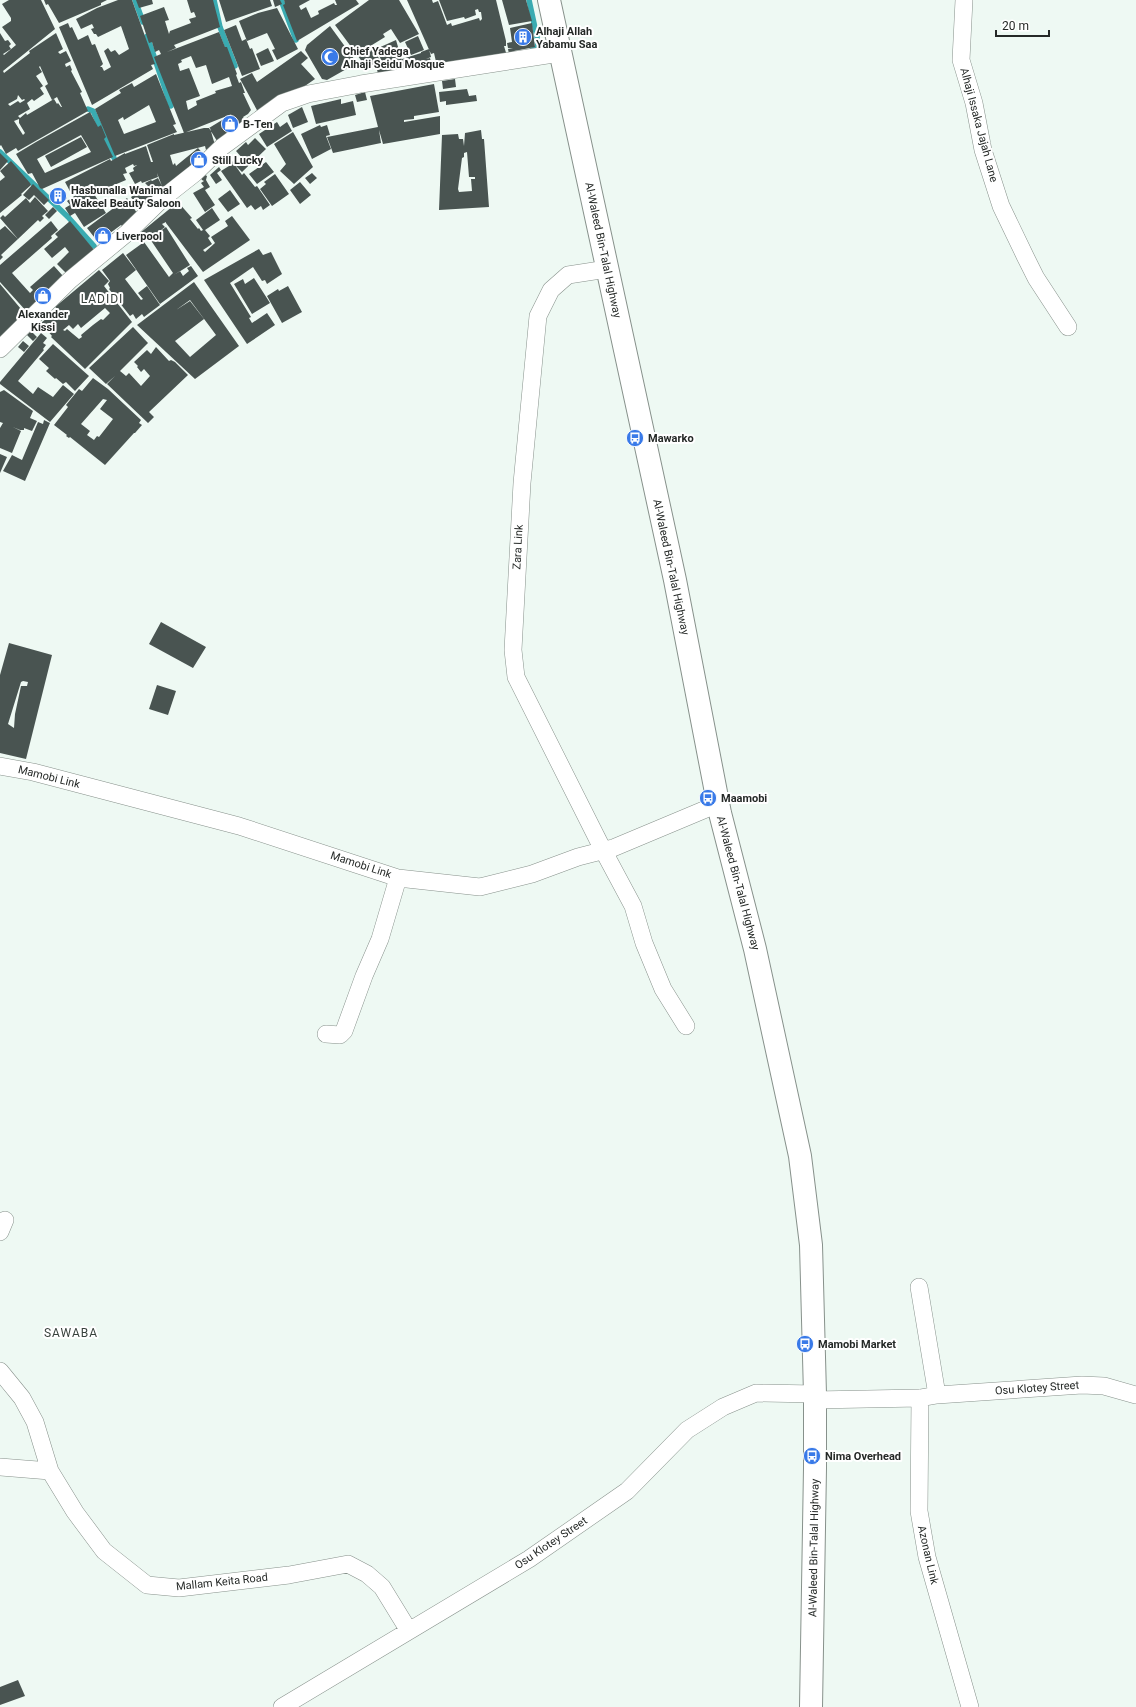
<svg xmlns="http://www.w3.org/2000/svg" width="1136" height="1707" font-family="Roboto,sans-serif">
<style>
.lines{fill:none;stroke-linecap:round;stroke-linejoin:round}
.stream{stroke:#3aabb1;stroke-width:5.5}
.building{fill:#495451;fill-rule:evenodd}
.street-casing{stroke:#87918b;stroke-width:18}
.secondary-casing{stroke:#87918b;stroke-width:24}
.street{stroke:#fff;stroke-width:17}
.secondary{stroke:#fff;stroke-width:22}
.labels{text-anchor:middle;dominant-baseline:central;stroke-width:4;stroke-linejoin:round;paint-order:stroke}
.poi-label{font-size:11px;font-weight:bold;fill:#252927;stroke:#fff;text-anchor:start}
.street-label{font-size:11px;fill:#252927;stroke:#fff}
.neighbourhood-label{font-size:12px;letter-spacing:1px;fill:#39423d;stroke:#fff}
</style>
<rect width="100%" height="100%" fill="#eef9f3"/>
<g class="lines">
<path class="stream" d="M135,0L143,22
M214,0L220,27L235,66
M281,0L296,40
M529,0L537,37L538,48L532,50
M147,36L171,106
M88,109L93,111L114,158
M0,152L68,217L94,246"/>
</g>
<path class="building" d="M9,0H41L55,29L3,71L4,73L30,53L29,51L56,33L63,49L58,52L60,54L66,51L71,61L65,64L66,67L70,65L72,70L71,71L82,92L80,93L88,111L18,151L16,148L6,154L1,145L0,146V33L5,41L8,40L11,44L9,46L11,49L3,54L4,55L16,45L2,27L11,21V18L2,4ZM40,66L48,84L45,86L52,100L57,97L62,107H61L58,103L57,104L54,99L27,115L26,113L20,118L18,116L30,109L27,103L32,99L34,101L44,94L40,88L43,86L36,76L42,72L39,67ZM18,95L22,100L24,99L25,100L20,103L18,101L10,106L8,104L17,99ZM19,119V123L25,133L23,135L14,121Z
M44,0H107L101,3V5L59,23L48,4L46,5Z
M118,0H132L155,64L151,65L153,69L92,105L59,27L68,23L70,28L72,27L78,40L88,35L92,45L95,44L103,64L100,67H102L104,71L111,67L104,51L108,48L111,52L115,50L119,55L129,49L121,26L98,37L96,34H94L91,29L94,28L92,24L81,29L76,19L97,8Z
M136,0H152L153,4L139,8Z
M187,0H213L220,27L174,45L176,48L167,52L219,32L225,47H227L237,74L236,75L239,83L241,82L245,93H243L251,110L248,114L243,117L246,122L217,141L209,128L232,114L184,133L154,57L161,54L159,50L155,52L152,42L149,43L140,16L164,7L169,20L165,21L169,34L170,31L191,23L189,19L196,17L194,12L191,13ZM191,56L196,68L206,65L212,84L229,77L232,86L215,91L216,93L196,101L197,105L188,110L186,101L200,96L189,68L180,71L178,64L182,62L181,60Z
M219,0H270L272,6L226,22Z
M273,0H280L282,4L275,7Z
M284,0H310L299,6L301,10L306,7L311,18L319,14L318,11L334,3L335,5H337L335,0H356L359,4L297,41L283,5L285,4Z
M369,0H399L419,34L400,43L391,29L383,34L385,37L372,45L375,53L382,62L366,67L335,25Z
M407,0H432L433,3L438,1L447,25L451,23L452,26L479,18L480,21L482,19L481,12H479L478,9L475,10L476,15L465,19L464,17L447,21L439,0H496L506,41V46H504L507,56L437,66L434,53L431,54Z
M502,0H526L532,21L509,25Z
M277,8L298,49L277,60L272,50L275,49L267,33L247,41L239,21L258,13Z
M532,23L535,47L514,51V53L509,54L508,49L513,48H508L507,43L512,42L510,28Z
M236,25L242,41L246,39L250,49L252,48L260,69L242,76L224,30Z
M330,26L357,63L327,80L322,79L305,50L307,45Z
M418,36L424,50L411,55L405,42Z
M396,40L403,64L402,59L421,53V52L429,49L431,57L426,59L430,58L432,66L425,68L423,64L424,68L405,70V67L396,70L394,61L399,59L393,60L392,58L393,61L387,62L393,61L396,71L378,74L376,65L383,64L376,49Z
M268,48L274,61L261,66L256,54Z
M301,51L308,58L301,64L315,79L289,97L285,92L287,95L258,112L240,79L252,73L257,82Z
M156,74L176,124L173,125L177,132L115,156L95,109L121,93L119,90L132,83L134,87ZM149,105L156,122L124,134L118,120L123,117L124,120Z
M455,79L456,87L443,89L442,81Z
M434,84L439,112L414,116V119L404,120V122L440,116V134L383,144L379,130L381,143L333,153L327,137L378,127L370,96Z
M467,89L469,96L476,95L477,101L446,105V101L440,102L439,92Z
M365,92L367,100L357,102L355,95Z
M341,99V104L353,101L356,115L316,124L311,106Z
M302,107L308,122L293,128L288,115Z
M90,112L98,127L101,125L106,137L104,139L113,157L42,189L40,188L32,173L28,174L16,154L36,142ZM81,135L91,152L45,173L37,159Z
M277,122L280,127L287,122L292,131L267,147L259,134Z
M320,125L321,127L327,125L330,135L326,136L331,149L312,159L301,134Z
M204,128H210L215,145L206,150L205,146L170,155L173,165L175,163L176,166L198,148L205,156L162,188L164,191L139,210L131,197L148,186L145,183L151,180L152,181L158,178L162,186L157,173L158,177L142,183L141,181L135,184L129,173L134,171L133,168L137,165L134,166L133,164L125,168L127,173L123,174L126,180L100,191L98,188L93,191L89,185L72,195L65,182L110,159L111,161L125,153V154L146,146L151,162H153L147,145L174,134V135Z
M481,130L482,139H484L489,207L439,210L442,135L458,134L459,139H463L464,146L465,133ZM467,152L469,177H475V179H471L472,191L459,192L458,189L462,158L464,157V153Z
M293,132L313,167L294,184L280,171L286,164L274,144Z
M81,137L87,147L51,167L45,156Z
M255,138L266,149L242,172L236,166L243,159L236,151L246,142L248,145Z
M0,153L8,161L0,170Z
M230,158L242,175L244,173L255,187L257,186L270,205L263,210L261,206L255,210L251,205L247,208L221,171L229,166L225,161Z
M11,161L30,183L31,185L21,194L22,195L0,213V181L5,177L0,171Z
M266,162L274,172L257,184L249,174Z
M219,167L221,170L217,173L222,180L216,184L210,175Z
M312,173L317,178L310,184L305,178Z
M275,174L289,194L272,206L260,189L266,184L264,182Z
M205,175L207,176L206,180L210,187L205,190L215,205L205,212L193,193L204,187L201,183L204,181L202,180L201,178Z
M300,182L311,195L300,204L290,190Z
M33,184L49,200L44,205L34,195L29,200L23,195Z
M89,186L106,213L84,227L75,213L70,216L65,208L70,205L67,201Z
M59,187L67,198L58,205L49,195Z
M230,190L240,204L228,212L218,199Z
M35,197L48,211L42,216L44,218L40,222L38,220L18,239L0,218L3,215L5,217L26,198L30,203Z
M127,198L137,213L130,218L131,220L123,227L121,225L98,242L87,228Z
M178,202L192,218L190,219L198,229L199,228L201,231L203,230L196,220L212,208L220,220L205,230L210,236L208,238L212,244L203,250L205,252L215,243L211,237L228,226L225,221L232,216L250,240L203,272L166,223V222L162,224L165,227L152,237L166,227L190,265L174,275L180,271L183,276L189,271L187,268L191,266L198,276L160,304L126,255L144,242L169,277L173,273L150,239L147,241L140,233Z
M53,207L57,211L49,219L45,215Z
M51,221L58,230L51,236L52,238L12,273L30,293L33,290L30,287L54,266L63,276L27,312L0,282V265Z
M70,221L95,251L69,276L57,264L69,252L65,247L52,258L44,249L58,237L55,234Z
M5,226L18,239L1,255L3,257L0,260V230Z
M259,249L263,255L271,252L282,274L267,284L265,280L262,281L253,267L230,283L251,317L249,318L252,323L267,313L275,325L247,344L204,280Z
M123,253L136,270L125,279L141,300L143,299L138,293L147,286L160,305L144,317L142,314L136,319L133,314L130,316L109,289L110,288L108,284L110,281L102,270Z
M99,270L109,281L104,286L132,322L85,369L51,337L52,336L41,323L58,309L55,307ZM105,308L110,313L103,320L101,319L93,325L81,335L82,337L79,339L67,329L65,331L63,330L69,325L73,329L78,324L81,328Z
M254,278L270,303L252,314L234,284L243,279L245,284Z
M194,282L239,346L195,379L137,325ZM190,300L216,335L190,357L175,341L204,319L190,301L176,310Z
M0,284L26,315L0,340Z
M288,286L302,312L282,323L267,296L278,289L279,291Z
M34,326L36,328L35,331L32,332L37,337L33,341L27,335L31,331L30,330Z
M133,327L148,343L120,371L126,376L129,373L141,386L150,376L144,369L141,372L137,367L138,366L134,362L147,350L151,354L156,347L169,361L171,360L175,362L188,375L149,412L154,417L148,423L107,384L115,376L106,384L89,368Z
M41,333L47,338L43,343L46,345L43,349L44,350L18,381L33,394L38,387L53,397L63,385L74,394L50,422L0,384V382Z
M23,341L29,346L24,352L18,347Z
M53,344L89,376L75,391L66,382L63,384L56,378L55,379L46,371L49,368L39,359Z
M93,378L108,389L141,420L139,423L142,425L135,433H134L105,465L70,437L69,438L66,436L67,435L54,425L68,407L66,405L79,389L82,391ZM103,399L107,400L100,409L113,419L99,437L97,436L94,440L87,435L90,431L81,424Z
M4,390L33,411L30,418L37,421L32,431L24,428V430H20L13,427L21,431L12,453L0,448V428L3,423L0,422V392Z
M44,420L50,423L25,481L3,471L12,455L22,460L38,422L43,424Z
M0,454L7,457L0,473Z
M161,622L206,647L193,668L149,644Z
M9,643L52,655L26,759L0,753V675ZM23,681L28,682L27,686H21L15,714L14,728L8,724L21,682Z
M157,685L176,691L168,715L149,709Z
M18,1680L25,1696L0,1705V1687Z"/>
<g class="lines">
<defs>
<path id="street" d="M964,0L961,60L974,103L983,150L1001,206L1025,256L1036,278L1068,327
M607,269L568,275L551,290L538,316L522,483L513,650L516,677L603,850L633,906L644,943L663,989L686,1026
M0,349L70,280L127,233L162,199L195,173L222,147L282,103L308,94L361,84L560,53
M0,766L33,772L239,826L398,878L480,887L532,874L578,857L613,848L718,804
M326,1034L340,1035L344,1031L364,976L380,939L398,878
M0,1232L5,1220
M919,1287L937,1395
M0,1371L22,1398L35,1422L50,1471L75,1512L104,1551L147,1585L179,1588L289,1575L348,1564L367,1574L382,1587L409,1631
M920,1398L919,1511L927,1557L970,1707
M814,1400L920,1398L937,1395L1082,1385L1104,1386L1136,1395
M0,1467L50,1471
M282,1707L529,1559L627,1491L687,1430L723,1407L756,1393L815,1394"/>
<path id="secondary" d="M549,0L675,580L720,813L755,949L800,1156L811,1245L815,1394V1468L811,1707"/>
</defs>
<use href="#street" class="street-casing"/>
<use href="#secondary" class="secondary-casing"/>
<use href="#street" class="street"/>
<use href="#secondary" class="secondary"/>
</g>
<defs>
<symbol id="building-disc" viewBox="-11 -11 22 22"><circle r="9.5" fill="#397ae8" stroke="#fff"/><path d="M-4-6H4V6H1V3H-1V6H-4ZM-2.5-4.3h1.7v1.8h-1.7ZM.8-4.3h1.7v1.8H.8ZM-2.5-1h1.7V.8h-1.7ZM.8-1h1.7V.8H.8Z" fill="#fff"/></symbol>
<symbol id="mosque-disc" viewBox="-11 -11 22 22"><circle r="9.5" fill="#397ae8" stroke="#fff"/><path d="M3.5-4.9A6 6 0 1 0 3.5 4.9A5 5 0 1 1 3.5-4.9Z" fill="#fff"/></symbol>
<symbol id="shop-disc" viewBox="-11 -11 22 22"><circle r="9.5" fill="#397ae8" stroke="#fff"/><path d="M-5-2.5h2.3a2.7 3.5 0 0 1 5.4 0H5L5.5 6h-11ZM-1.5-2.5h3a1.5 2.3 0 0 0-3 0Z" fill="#fff"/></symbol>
<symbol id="bus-disc" viewBox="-11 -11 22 22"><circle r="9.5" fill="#397ae8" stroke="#fff"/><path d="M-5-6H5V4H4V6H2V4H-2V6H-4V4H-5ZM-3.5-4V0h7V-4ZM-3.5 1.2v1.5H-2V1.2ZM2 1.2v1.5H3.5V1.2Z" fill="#fff"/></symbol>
</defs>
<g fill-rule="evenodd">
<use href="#building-disc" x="513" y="27" width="20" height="20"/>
<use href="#mosque-disc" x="320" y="47" width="20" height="20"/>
<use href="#shop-disc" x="220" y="114" width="20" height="20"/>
<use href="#shop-disc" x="189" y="150" width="20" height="20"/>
<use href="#building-disc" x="48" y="186" width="20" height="20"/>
<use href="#shop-disc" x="93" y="226" width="20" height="20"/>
<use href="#shop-disc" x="33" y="286" width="20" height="20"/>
<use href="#bus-disc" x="625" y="428" width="20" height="20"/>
<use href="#bus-disc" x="698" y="788" width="20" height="20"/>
<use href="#bus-disc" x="795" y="1334" width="20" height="20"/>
<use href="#bus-disc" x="802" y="1446" width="20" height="20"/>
</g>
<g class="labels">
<g class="poi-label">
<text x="536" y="31">Alhaji Allah<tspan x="536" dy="13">Yabamu Saa</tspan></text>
<text x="343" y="51">Chief Yadega<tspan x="343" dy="13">Alhaji Seidu Mosque</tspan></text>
<text x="243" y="124">B-Ten</text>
<text x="212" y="160">Still Lucky</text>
<text x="71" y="190">Hasbunalla Wanimal<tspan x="71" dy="13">Wakeel Beauty Saloon</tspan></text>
<text x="116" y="236">Liverpool</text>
<text x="43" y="314" text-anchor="middle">Alexander<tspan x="43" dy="13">Kissi</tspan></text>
<text x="648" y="438">Mawarko</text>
<text x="721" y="798">Maamobi</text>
<text x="818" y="1344">Mamobi Market</text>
<text x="825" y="1456">Nima Overhead</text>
</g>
<g class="street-label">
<text transform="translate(979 125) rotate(75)">Alhaji Issaka Jajah Lane</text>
<text transform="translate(603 250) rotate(78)">Al-Waleed Bin-Talal Highway</text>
<text transform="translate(518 547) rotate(-87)">Zara Link</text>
<text transform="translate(671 567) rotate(78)">Al-Waleed Bin-Talal Highway</text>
<text transform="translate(49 777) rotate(14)">Mamobi Link</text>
<text transform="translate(361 865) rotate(18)">Mamobi Link</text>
<text transform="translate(738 883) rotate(75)">Al-Waleed Bin-Talal Highway</text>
<text transform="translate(1037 1388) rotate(-4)">Osu Klotey Street</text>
<text transform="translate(551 1543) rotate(-34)">Osu Klotey Street</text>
<text transform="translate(814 1548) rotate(-89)">Al-Waleed Bin-Talal Highway</text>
<text transform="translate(928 1555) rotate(77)">Azonan Link</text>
<text transform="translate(222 1582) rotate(-6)">Mallam Keita Road</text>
</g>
<g class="neighbourhood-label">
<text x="102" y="299">LADIDI</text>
<text x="71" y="1333">SAWABA</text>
</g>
</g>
<path d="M996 30v6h53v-6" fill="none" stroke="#252927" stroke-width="2"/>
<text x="1002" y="30" font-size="12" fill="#252927" stroke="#ffffff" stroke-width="3" paint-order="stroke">20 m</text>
</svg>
